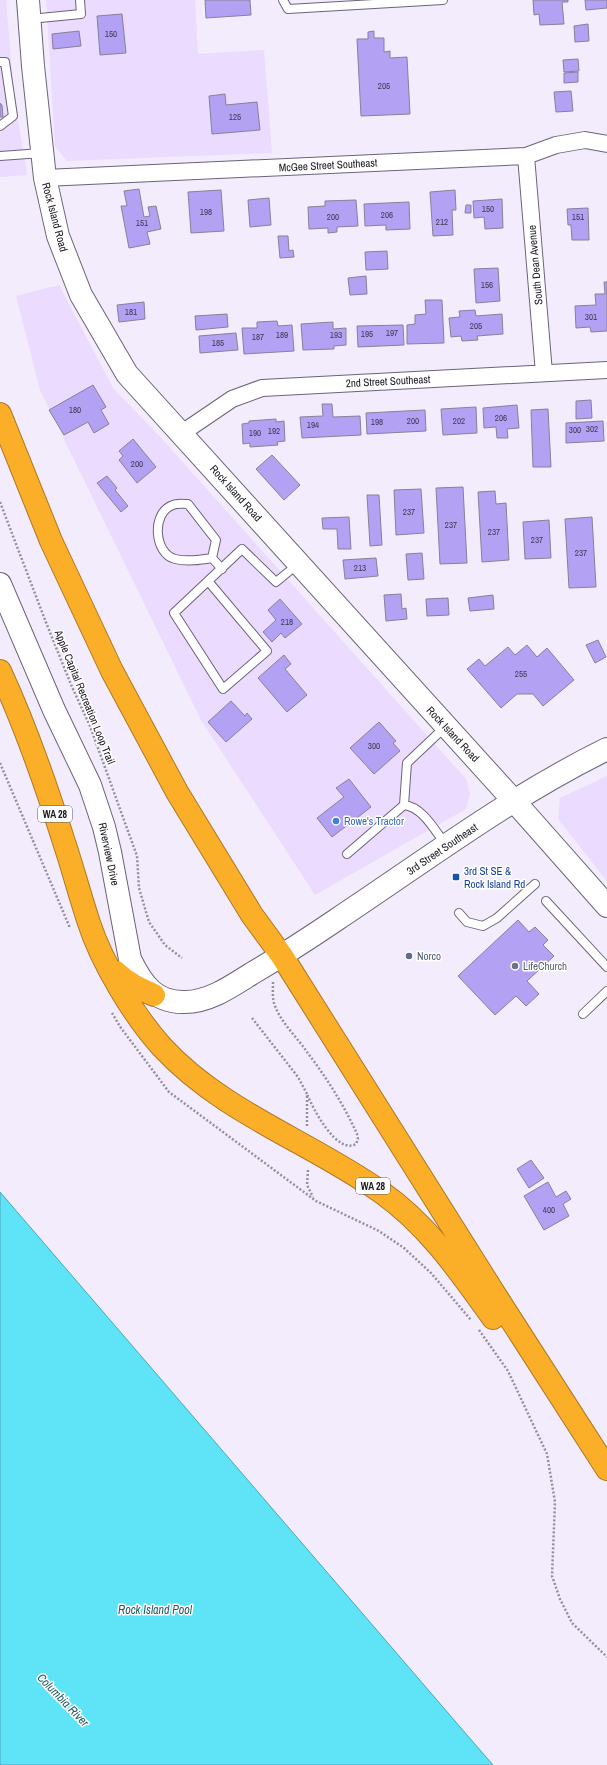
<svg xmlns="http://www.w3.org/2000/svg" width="607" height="1765" font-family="'Archivo Narrow',sans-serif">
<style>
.built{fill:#ebdbfe}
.water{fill:#5fe4f7;stroke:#4ba6b6}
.building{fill:#b3a1f4;stroke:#85819a}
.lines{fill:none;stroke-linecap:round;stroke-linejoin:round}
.lane-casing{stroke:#6d6279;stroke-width:10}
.street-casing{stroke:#6d6279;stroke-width:18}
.secondary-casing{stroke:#6d6279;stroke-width:24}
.highway-casing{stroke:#ad7926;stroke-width:24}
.path{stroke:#958f9c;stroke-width:2.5;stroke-dasharray:2 2;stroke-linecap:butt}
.lane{stroke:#fff;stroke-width:8}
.street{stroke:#fff;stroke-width:16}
.secondary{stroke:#fff;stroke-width:22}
.highway{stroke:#fbaf29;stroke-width:22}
.shop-dot{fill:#3f7fe0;stroke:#fff;stroke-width:1.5}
.transit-dot{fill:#1a4fb4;stroke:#fff;stroke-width:1.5}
.service-dot{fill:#5c6f8a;stroke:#fff;stroke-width:1.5}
.worship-dot{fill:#6b7280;stroke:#fff;stroke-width:1.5}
.labels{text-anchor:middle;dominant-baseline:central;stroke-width:3;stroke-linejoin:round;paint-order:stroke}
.number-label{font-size:9px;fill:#413955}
.shield{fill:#fff;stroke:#5f5c63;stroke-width:1}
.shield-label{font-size:10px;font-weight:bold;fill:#1b1620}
.street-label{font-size:11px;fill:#1b1620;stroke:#fff}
.shop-label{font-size:11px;fill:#366cbe;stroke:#fff;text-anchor:start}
.transit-label{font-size:11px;fill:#164399;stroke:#fff;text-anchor:start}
.service-label{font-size:11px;fill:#4e5e75;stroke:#fff;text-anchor:start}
.worship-label{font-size:11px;fill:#5b616d;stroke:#fff;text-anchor:start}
.water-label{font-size:12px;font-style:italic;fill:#245c64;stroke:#fff}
</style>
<rect width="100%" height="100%" fill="#f3ecfc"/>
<path class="built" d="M0,0H6L14,96L27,175L0,177Z
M46,0H195L198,54L264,50L272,153L67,161L55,146Z
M59,285L113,388L163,440L466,779L470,794L466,809L315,895L201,720L40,390L16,296Z
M607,776V881L558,819L560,798Z"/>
<path class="water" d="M0,1192L467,1735L493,1765H0Z"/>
<path class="building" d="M205,0H250L251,15L206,18Z
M533,0H568V2H562L564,24L540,25L539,14L534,15Z
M585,0H607V8L586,10Z
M122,14L126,53L100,55L97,16Z
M588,24L589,41L575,42L574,26Z
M79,31L81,46L53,49L52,34Z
M374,31V38H384V52L390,51V58L407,57L410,114L361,116L357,39H368V32Z
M578,59L579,71L564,72L563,60Z
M578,72V82L564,83V73Z
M571,91L573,111L556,112L554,92Z
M225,94L226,105L257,102L260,130L212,134L209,96Z
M0,103L2,105L3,117H0Z
M139,189L144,217L150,216L148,207L156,206L161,229L147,232L150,244L129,248L121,206H127L124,191Z
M221,190L224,231L191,233L188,192Z
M455,190L456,210H452L453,235L433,236L430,192Z
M269,198L271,225L250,227L248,200Z
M502,199L503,228L485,229L484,217L474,218L473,201Z
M356,200L358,226L337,227V232L328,233V228L309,229L308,207L325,206V201Z
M409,202L410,229L386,230V225L365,226L364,204Z
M466,205H471V213H465Z
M588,208L589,240H572L571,225H568L567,209Z
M278,236H288L289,251L293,250L294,257L280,258Z
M387,251L388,269L366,270L365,252Z
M498,268L500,301L476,303L474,269Z
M366,276L367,294L350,295L348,278Z
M604,282H607V331L591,332L590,327L576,328L575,306L596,305L595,294H605Z
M425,300H442L444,343L407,344V325L415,324V315L426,314Z
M144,302L145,319L119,322L117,305Z
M475,310L476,316L502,314L503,334L477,336L478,340L462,341L461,336L451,337L449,318L460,317L459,311Z
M227,314L228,327L196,330L195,316Z
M277,321L278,326L292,325L294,351L244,354L242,328H257V322Z
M333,322V329L346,328V345L334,346V349L303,350L301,324Z
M403,325L404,345L358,347L357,326Z
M236,333L238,350L200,353L199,336Z
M93,385L106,407L101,410L109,424L94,433L88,422L64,435L49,410Z
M591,400L592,418L576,419V401Z
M322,404H332L333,417L360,416L361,435L302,438L300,417L323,416Z
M517,405L519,428L507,429L508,438H497L496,427L484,428L483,408Z
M476,407L477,433L443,435L441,409Z
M548,409L551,467H533L531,410Z
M425,410L426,431L367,434L366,413Z
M276,419V422L284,421L285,441L277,442L278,445L250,447V443L243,444L242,424L249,423V421Z
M603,421L604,441L566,443V423Z
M133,439L156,467L137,483L119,460L123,456L119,451Z
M272,455L300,485L284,500L256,469Z
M107,476L117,488L115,490L128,506L121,512L97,483Z
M463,487L467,563L440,564L436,488Z
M421,489L424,533L396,535L394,490Z
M495,491L496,504L506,503L509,560L482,562L478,492Z
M367,495H379L382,545L370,546Z
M349,517L351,549H338L337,529H323L322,518Z
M592,517L596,587L569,588L565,519Z
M549,520L551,558L525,559L523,522Z
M422,553L424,579L408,580L406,554Z
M376,558L378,576L345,579L343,560Z
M401,594L402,609L406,608L407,619L386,621L384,595Z
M493,595L494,609L470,611L468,598Z
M448,598L449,615L427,616L426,599Z
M280,599L302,624L285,638L281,633L272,642L263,632L276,620L268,610Z
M598,640L606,657L595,663L586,645Z
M527,645L537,657L547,648L574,680L543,706L533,694H517L501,708L467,669L479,659L485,666L508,647L515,655Z
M284,655L291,664L285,669L307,695L287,712L258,678Z
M231,701L245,716L247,713L252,719L226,742L208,722Z
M379,722L396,741L393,743L400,751L374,774L350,748Z
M349,779L371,807L332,837L317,818L344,797L336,788Z
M518,920L529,932L535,927L548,940L543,945L554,956L527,981L539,994L526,1006L516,996L495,1015L458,976Z
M531,1160L544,1178L529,1188L517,1169Z
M548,1182L556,1197L566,1191L571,1199L563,1204L569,1216L544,1230L524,1196Z"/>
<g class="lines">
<defs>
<path id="lane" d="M283,0L288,9L443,0
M30,19L81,14L80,0
M0,62H5L13,116L0,126
M0,156L42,153
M212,558C200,560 187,562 175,559C154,554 151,512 173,505C177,503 183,504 188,504L216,540L212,558L222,569
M208,581L267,651L223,689L174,613L242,549L276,582L298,564
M404,805L407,763L445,727
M347,854L404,805C423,807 435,831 446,845
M546,901L607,967
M459,913L467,922L483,926L497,918L535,884
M583,1014L607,991"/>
<path id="street" d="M526,156L544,373
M45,178L526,156L556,145L585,140L607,144
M182,433L232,399L262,388L607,370"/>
<path id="secondary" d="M28,0L33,66L45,178L58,236L81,295L127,374L514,801L607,906
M0,584L54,710L90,785L104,827L110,852L130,959C142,984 155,1003 185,1002C209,1002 232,986 251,974C280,957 308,939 336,920C425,861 511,796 607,749"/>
<path id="highway" d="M0,414L51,541L112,671L177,792L252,915L282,956L499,1301L607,1469
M0,671C25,725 46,785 64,842C73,869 80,896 89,923C102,963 134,1016 162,1047C223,1113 309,1141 381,1192C428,1225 460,1272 493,1318
M116,972C127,983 140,989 154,995"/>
</defs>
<use href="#lane" class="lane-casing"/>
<use href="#street" class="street-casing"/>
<use href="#secondary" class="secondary-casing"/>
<use href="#highway" class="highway-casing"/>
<path class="path" d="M0,502L47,625L72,687L90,726L137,856L139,888L149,922L165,945L182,958
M0,763L70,928
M273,982C273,990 272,999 275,1006C282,1024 297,1037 307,1052C326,1077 344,1105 357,1134L358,1139L356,1144C337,1155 313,1109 307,1094
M112,1013L121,1028L169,1092L316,1201L379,1231L404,1248L431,1273L471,1320
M252,1018L298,1077L307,1094V1127
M308,1170L307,1185L313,1197
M479,1330L508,1371L547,1454L555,1502L552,1576L560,1599L572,1623L607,1657"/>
<use href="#lane" class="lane"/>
<use href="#street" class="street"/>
<use href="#secondary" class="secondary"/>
<use href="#highway" class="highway"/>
</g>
<circle class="shop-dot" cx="336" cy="821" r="4"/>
<rect class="transit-dot" x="452" y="873" width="8" height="8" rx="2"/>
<circle class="service-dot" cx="409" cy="956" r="4"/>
<circle class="worship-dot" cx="515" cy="966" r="4"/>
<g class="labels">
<g class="number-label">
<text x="111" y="34">150</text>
<text x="384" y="86">205</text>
<text x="235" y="117">125</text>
<text x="488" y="209">150</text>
<text x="206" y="212">198</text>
<text x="387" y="215">206</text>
<text x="333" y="217">200</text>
<text x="578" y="217">151</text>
<text x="442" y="222">212</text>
<text x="142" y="223">151</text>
<text x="487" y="285">156</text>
<text x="131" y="312">181</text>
<text x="591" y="317">301</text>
<text x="476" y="326">205</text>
<text x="392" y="333">197</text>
<text x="367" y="334">195</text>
<text x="282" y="335">189</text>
<text x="336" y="335">193</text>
<text x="258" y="337">187</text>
<text x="218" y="343">185</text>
<text x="75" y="410">180</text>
<text x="501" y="418">206</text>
<text x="413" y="421">200</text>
<text x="459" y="421">202</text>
<text x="377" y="422">198</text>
<text x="313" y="425">194</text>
<text x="592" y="429">302</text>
<text x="575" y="430">300</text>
<text x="274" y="431">192</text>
<text x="255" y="433">190</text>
<text x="137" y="464">200</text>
<text x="409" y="512">237</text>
<text x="451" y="525">237</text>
<text x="494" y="532">237</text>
<text x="537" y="540">237</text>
<text x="581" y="553">237</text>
<text x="360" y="568">213</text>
<text x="287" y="622">218</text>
<text x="521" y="674">255</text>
<text x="374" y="746">300</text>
<text x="549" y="1210">400</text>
</g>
<g class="shield">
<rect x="38" y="806" width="34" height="16" rx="3"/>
<rect x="356" y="1178" width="34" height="16" rx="3"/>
</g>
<g class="shield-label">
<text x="55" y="814">WA 28</text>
<text x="373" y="1186">WA 28</text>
</g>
<g class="street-label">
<text transform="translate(328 165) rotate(-3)">McGee Street Southeast</text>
<text transform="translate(55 217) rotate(75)">Rock Island Road</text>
<text transform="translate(535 265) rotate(-95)">South Dean Avenue</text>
<text transform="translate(388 381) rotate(-3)">2nd Street Southeast</text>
<text transform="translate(236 493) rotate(48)">Rock Island Road</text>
<text transform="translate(85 697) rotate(68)">Apple Capital Recreation Loop Trail</text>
<text transform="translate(453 734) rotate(47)">Rock Island Road</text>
<text transform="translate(442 849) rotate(-34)">3rd Street Southeast</text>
<text transform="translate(109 854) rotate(78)">Riverview Drive</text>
</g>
<g class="shop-label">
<text x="344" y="821">Rowe's Tractor</text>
</g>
<g class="transit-label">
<text x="464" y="871">3rd St SE &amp;<tspan x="464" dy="13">Rock Island Rd</tspan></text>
</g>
<g class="service-label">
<text x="417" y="956">Norco</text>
</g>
<g class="worship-label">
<text x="523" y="966">LifeChurch</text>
</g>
<g class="water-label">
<text x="155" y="1610">Rock Island Pool</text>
<text transform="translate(63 1700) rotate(46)">Columbia River</text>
</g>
</g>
</svg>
